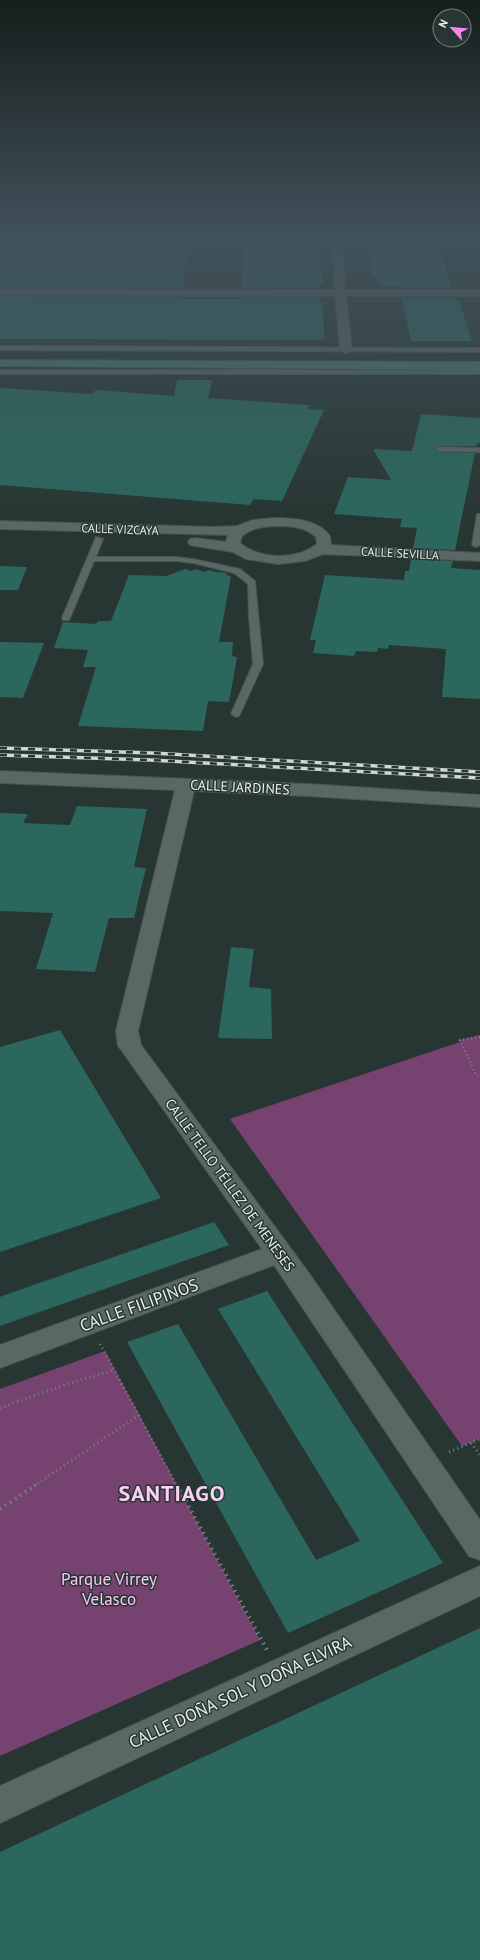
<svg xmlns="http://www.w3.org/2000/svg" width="480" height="1960" font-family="'PT Sans',sans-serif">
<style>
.green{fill:#764370}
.building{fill:#2b675c}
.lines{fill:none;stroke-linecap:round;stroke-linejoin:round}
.lane-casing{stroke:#485451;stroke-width:2}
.street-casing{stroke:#485451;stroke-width:2}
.secondary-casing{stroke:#485451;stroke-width:2}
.path-far2{stroke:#76817f;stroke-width:2.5;stroke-dasharray:1 3;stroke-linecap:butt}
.path-far1{stroke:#76817f;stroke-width:3;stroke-dasharray:1 3.5;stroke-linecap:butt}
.path{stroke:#76817f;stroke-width:4;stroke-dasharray:1.5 4.5;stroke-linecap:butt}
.lane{fill:#596864;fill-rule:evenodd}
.street{fill:#596864;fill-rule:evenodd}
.secondary{fill:#46776f;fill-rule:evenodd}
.rail-casing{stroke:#cfd8d6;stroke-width:3.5}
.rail{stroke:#283633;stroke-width:2.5;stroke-dasharray:7;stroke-linecap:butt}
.labels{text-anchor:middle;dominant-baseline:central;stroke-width:3;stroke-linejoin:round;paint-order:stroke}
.far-street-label{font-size:12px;fill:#e8f0ee;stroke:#283633}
.street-label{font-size:14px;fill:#e8f0ee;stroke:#283633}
.near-street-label{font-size:17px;fill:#e8f0ee;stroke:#283633}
.near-park-label{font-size:17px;fill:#fdc8f6;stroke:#283633}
.near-district-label{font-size:22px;font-weight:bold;letter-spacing:1px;fill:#f8d2f3;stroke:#283633}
</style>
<rect width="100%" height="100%" fill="#283633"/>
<path class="green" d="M480,1035V1439L462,1446L230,1119L460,1042V1040Z
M105,1351L260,1640L0,1756V1389Z"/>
<path class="building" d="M0,239H25L19,254H0Z
M34,239H188L183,288H0V260H24Z
M245,239H317L323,282L317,288H242Z
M367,239H426L429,248H439L452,288H400V286L378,285L376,276H372Z
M0,296L182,297V299H241V297H319L323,307L324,339L310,340L0,339Z
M402,298H455L456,301H459L472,341H411Z
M177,380H212L208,398L309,405L307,409L324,410L282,501L254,499L250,505L0,485V388L92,394L96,390L174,396Z
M421,414L480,418V443H477L476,446H437L436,447L437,452L475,453L455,550L413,548L417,528L400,527L402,519L334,514L348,477L391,480L373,449L412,451Z
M411,559L453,561L451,568L480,570V699L442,697L446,649L389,645L388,649L378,648L377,652L356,651L354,656L313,653L316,640H310L325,575L404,580L405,571H409Z
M0,566L27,567L18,590H0Z
M185,569L191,571L197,569L203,572L209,570L215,572L227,573L226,575L231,576L219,642H233L232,656L237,657L229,702L208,701L203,731L78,726L96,667H83L88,650L54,648L63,622L96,624L98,621H111L129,575L166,576Z
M0,642L44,643L23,698L0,697Z
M77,806L147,809L134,867L146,868L134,918H109L95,972L36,969L53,913L0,911V813L28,814L23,823L70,825Z
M231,947L254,949L249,987L271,989L272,1039L218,1038Z
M60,1030L161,1198L0,1252V1047Z
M214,1222L229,1245L0,1326V1297L5,1295Z
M267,1291L443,1563L288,1633L127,1342L178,1324L316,1560L360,1541L218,1309Z
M480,1628V1960H0V1852Z"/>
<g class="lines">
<defs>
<path id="lane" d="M27,239H33L24,258L0,259V255H20Z
M0,346L480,348V352L0,350Z
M0,370H480V374H0Z
M437,447L480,448V452L440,451H437Z
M477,514H480V545L476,547L472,545Z
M96,537L103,539L96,557H176L193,559L240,569L255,581L263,664L239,716L236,717L231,714L253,664L249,618L248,584L234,573L193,563L176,561H94L70,618L69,620H63L62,618Z"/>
<path id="street" d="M332,239H342L345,290H480V296H346L352,350L346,353L340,350L335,296L0,295V289L335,290Z
M273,518C292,518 318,519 330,536L331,545L480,553V561L323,554L305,561L278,564L246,559L233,552L195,546L190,545L188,542L190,539L195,538L226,542L228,535L0,529V521L214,527L237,526L253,520ZM285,526C297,527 307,529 316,537L317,544C297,560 260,560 240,543L242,536C254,526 269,526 285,526Z
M0,771L308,784L480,795V807L308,796L194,791L138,1031L141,1045L306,1269L480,1520V1560L469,1556L274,1265L0,1368V1345L262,1249L122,1051L118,1046L116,1031L175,790L0,783Z
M480,1566V1596L0,1823V1786Z"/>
<path id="secondary" d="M0,360L480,362V370L0,366Z"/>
</defs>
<use href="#lane" class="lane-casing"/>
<use href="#street" class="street-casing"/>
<use href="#secondary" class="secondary-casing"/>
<path class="path-far2" d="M480,1037L460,1040L475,1073L480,1077"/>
<path class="path-far1" d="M100,1344L177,1486
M0,1408L61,1386L114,1370
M471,1443L480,1455
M449,1452L480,1439
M34,1486L139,1415"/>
<path class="path" d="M177,1485L267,1650
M0,1509L36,1485"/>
<use href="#lane" class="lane"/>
<use href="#street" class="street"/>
<use href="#secondary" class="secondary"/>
<defs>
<path id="rail" d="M0,748L152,753L480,772
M0,755L150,760L480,778"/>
</defs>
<use href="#rail" class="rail-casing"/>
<use href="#rail" class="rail"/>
</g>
<linearGradient id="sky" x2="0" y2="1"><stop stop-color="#161e1c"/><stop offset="0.46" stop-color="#42525b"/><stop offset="1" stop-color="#42525b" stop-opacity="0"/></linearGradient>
<rect width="480" height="514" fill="url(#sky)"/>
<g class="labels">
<g class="far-street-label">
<text transform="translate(120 529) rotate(2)">CALLE VIZCAYA</text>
<text transform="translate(400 553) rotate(3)">CALLE SEVILLA</text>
</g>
<g class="street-label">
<text transform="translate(240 787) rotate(3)">CALLE JARDINES</text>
<text transform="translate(230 1185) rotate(54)">CALLE TELLO TÉLLEZ DE MENESES</text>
</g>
<g class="near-street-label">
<text transform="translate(139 1305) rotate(-20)">CALLE FILIPINOS</text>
<text transform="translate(240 1692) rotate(-25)">CALLE DOÑA SOL Y DOÑA ELVIRA</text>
</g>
<g class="near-park-label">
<text x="109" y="1579">Parque Virrey<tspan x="109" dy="20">Velasco</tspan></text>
</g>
<g class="near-district-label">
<text x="172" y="1493">SANTIAGO</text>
</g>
</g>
<g transform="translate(452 28) rotate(297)"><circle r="19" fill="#283633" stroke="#75807e"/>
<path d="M0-3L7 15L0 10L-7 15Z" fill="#f788ec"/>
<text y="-6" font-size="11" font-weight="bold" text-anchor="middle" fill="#e8f0ee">N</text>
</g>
</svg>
